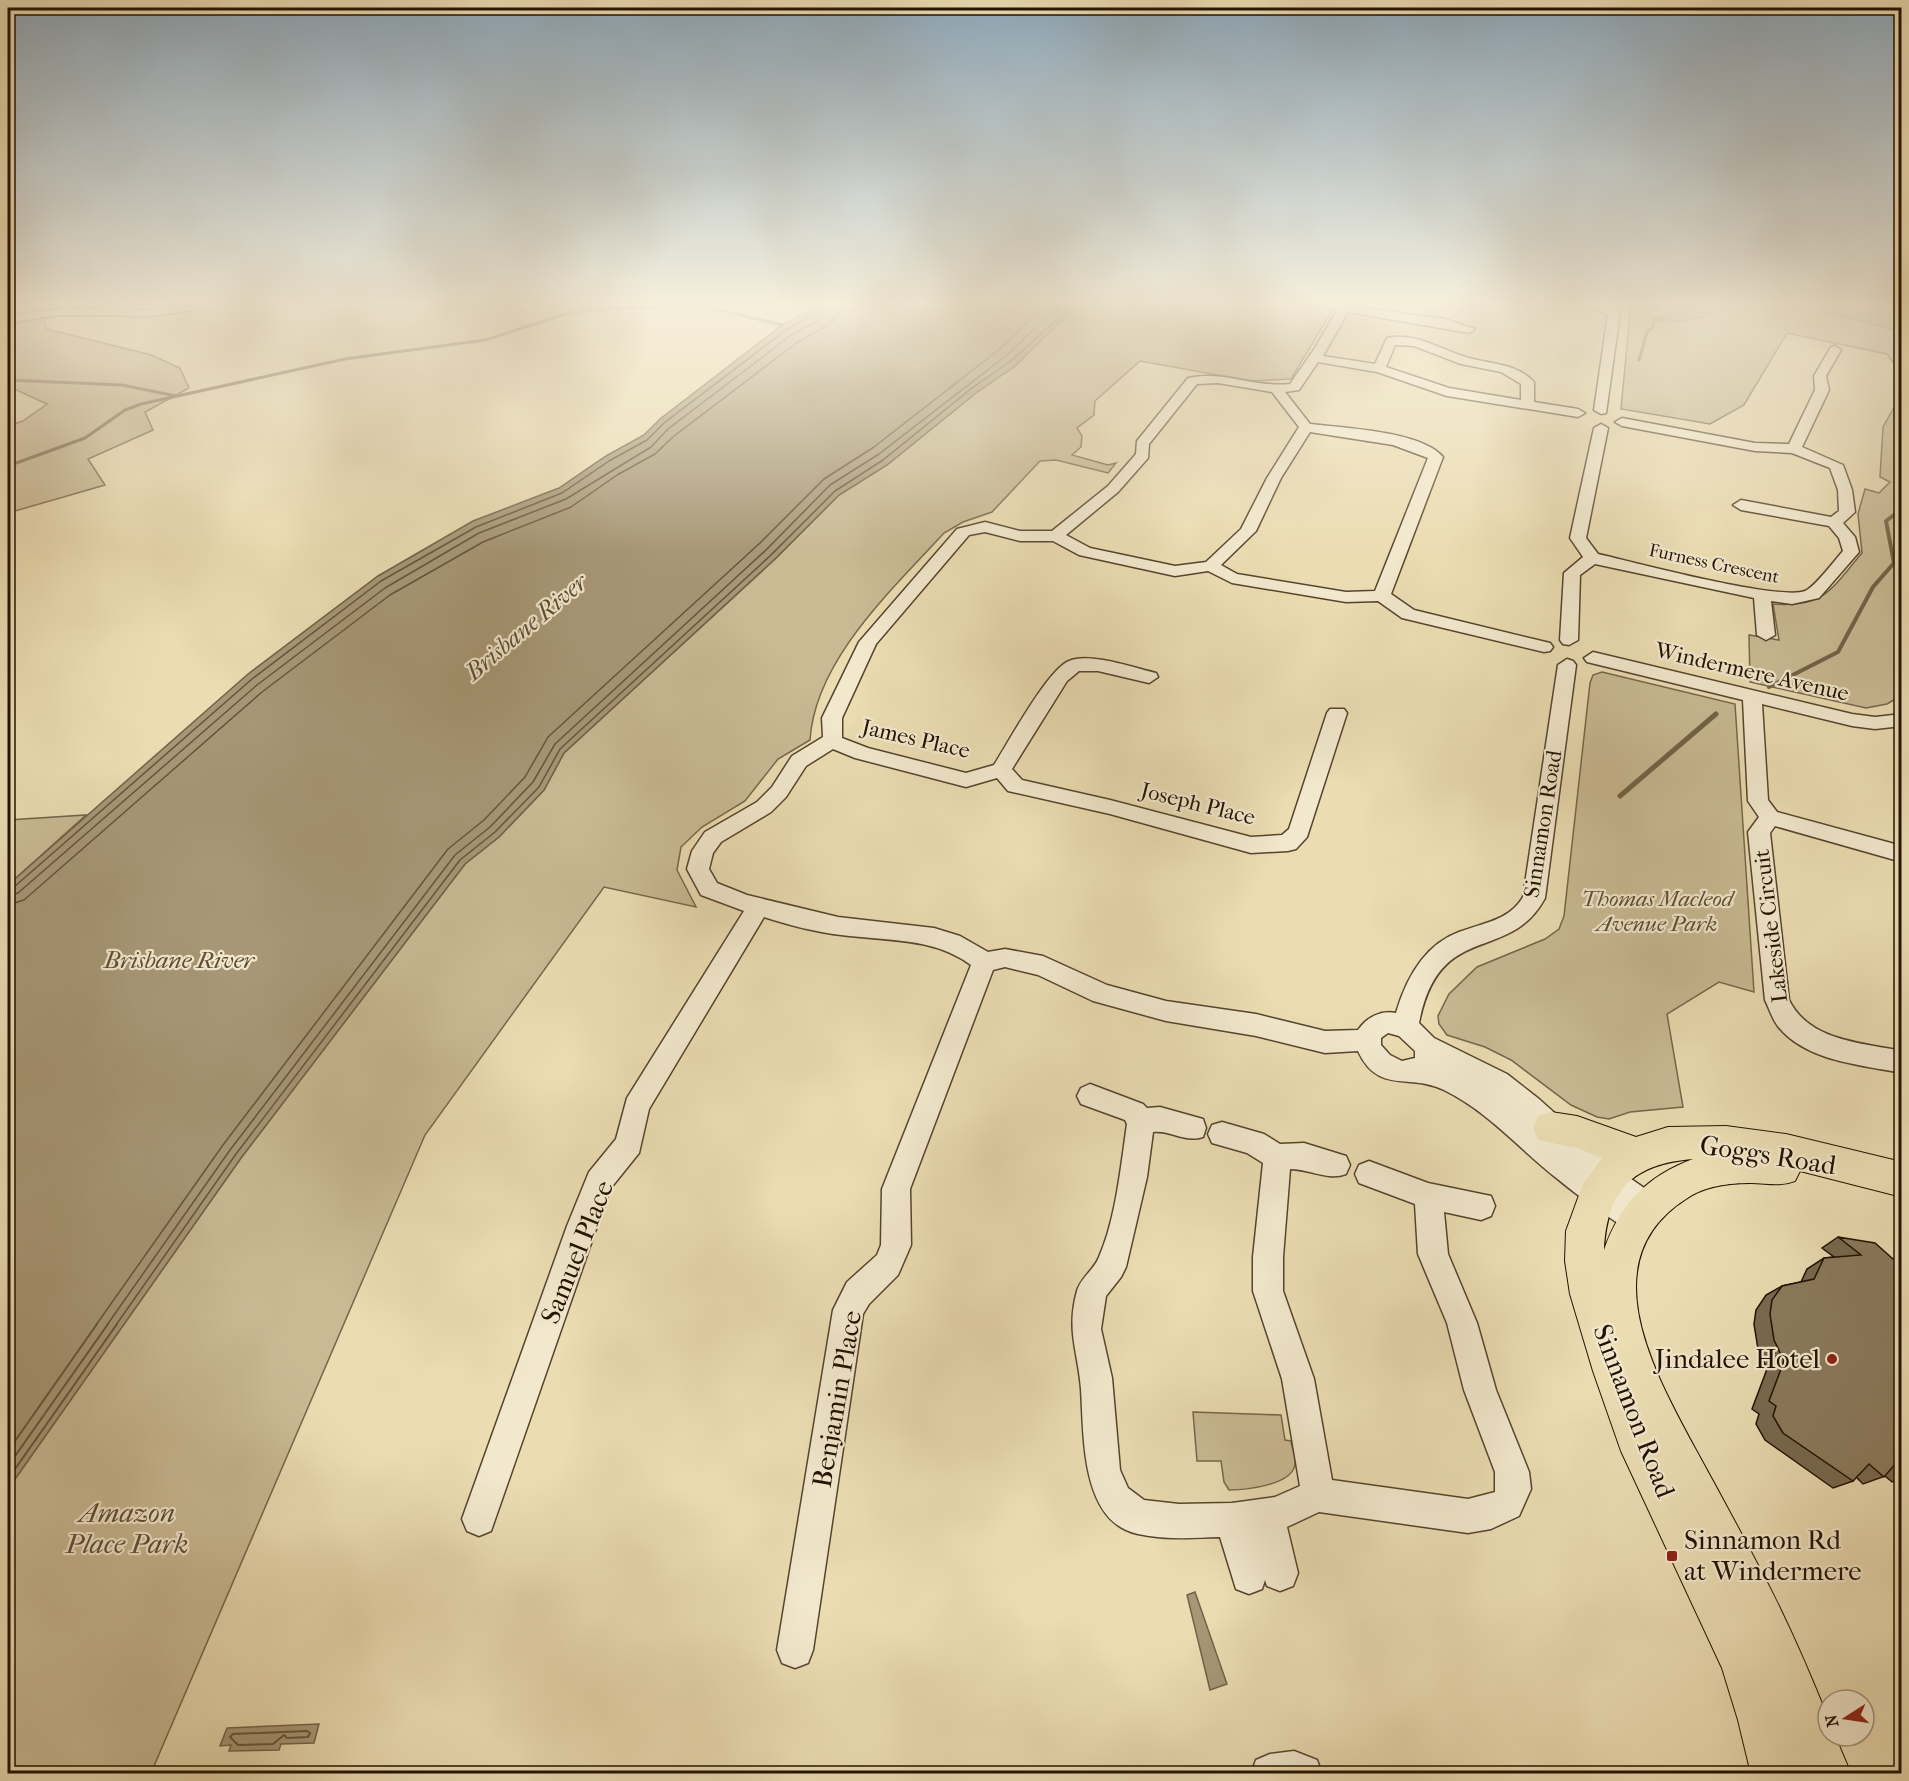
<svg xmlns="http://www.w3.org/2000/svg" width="1909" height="1781" font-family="'IM FELL French Canon',serif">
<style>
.green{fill:#c9ba94;stroke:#76664a;stroke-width:1.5}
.water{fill:#a79776;stroke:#726247;stroke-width:1.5}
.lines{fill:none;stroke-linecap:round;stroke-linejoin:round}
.shore-far1{stroke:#65543c;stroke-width:1.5}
.shore{stroke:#65543c;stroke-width:2}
.stream-far2{stroke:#726247;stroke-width:3}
.stream-far1{stroke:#726247;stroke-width:4}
.stream{stroke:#726247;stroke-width:5}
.minor-casing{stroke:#55442d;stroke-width:3}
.major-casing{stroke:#231201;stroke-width:2}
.minor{fill:#f2e8cd;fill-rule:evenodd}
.major{fill:#ebdcb2;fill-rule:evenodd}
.wall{fill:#786a50;stroke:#231201;stroke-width:1.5}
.building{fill:#8b7b5d;stroke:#231201;stroke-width:1.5}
.poi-dot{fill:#8f2418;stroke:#f2e8cd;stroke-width:2}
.labels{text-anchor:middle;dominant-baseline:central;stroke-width:4.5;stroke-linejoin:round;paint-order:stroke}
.far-street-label{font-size:18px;fill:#231201;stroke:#f2e8cd}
.street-label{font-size:22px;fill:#231201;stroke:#f2e8cd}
.park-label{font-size:22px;font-style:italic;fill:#5d4d34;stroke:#f2e8cd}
.water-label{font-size:24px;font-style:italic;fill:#5e4e36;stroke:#f2e8cd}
.near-street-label{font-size:27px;fill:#231201;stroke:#f2e8cd}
.near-poi-label{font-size:27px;fill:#231201;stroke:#f2e8cd;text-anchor:end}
.near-park-label{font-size:27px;font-style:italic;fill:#5d4d34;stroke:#f2e8cd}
</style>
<rect width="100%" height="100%" fill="#ebdcb2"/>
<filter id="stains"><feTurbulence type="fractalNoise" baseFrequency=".00333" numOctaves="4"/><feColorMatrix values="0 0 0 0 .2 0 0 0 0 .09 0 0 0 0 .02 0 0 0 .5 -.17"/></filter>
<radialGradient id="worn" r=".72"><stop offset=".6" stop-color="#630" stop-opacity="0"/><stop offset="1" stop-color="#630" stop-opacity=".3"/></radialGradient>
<path class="green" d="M1085,303H1324L1333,309L1291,379L1252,381L1140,361L1095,401L1094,415L1077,428L1082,436L1081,447L1072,455L1108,465L1116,463L1108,473L1056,460L1040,461L992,512L963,522L944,533C892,590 815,660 810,740L778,759L745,801L702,827L681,847L677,870L696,907L604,887L425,1135L151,1773L8,1774V1489L241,1158L465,864L499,837L544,790L564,753L775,559L839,495L887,465L976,393L1015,366L1064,318Z
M1631,303H1901V374L1887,354L1787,333L1744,405L1710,424L1621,409Z
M43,318L47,329L151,355L180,368L189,388L145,412L153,430L88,459L105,485L8,513V426L23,421L47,404L12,388H8V325Z
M1901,395V696L1887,704L1866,708L1750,682L1749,635L1779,640L1773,604C1825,608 1831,589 1862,553L1858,514L1865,489L1879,493L1890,482L1880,477L1883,427Z
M1602,672L1735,704L1754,992L1719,982L1667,1014L1683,1107L1630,1112L1609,1119L1597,1117L1571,1105L1511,1060L1485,1047L1447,1035L1439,1024L1438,1016L1449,994L1477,967L1545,939L1559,929L1564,916L1590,683L1593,675Z
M86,815L8,885V820Z
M1193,1412L1281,1415L1285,1440L1291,1441C1292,1448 1296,1457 1295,1464C1293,1485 1246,1490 1229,1490L1224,1482L1221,1461H1197Z"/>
<path class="water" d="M822,303H1085L1064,318L1015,366L976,393L887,465L839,495L775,559L564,753L544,790L499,837L465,864L241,1158L8,1489V885L248,674L378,576L473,521L559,488L606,456L644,435L660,419L782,325Z
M1700,303H1830L1901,320V332C1851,318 1796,302 1743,303C1735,303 1725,309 1717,312C1698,319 1675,325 1654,320L1656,317L1684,312Z
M1195,1592L1227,1684L1210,1690L1187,1595Z
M319,1724L314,1743L281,1744L279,1750L229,1751L231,1745L220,1746L227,1728Z"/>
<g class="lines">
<path class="shore-far1" d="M8,889L14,887L252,679L381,581L476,527L562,493L609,461L647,440L664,423L786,330L821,310L824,303
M8,896L18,893L257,685L385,588L479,533L566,499L651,447L668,429L790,336L826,316L831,303
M8,905L24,900L262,692L390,595L483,542L571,507L617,475L655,454L674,436L795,344L831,323L838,314L840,303
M96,1325L223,1145L448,849L484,820L525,777L548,737L760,543L824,479L874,447L1001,348L1048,303
M107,1325L230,1150L455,855L490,827L533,782L555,744L766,550L830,485L879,454L1007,355L1062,303
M116,1325L236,1154L460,860L495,832L539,787L560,749L771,555L835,491L883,460L972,388L1011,361L1075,303"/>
<path class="shore" d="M8,1451L97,1324
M8,1466L108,1324
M8,1479L117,1324
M307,1731L310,1733L308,1737L287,1738L284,1735L273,1744L238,1745L230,1737L233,1734Z"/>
<path class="stream-far2" d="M1639,360L1647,332L1653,327L1654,320L1661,318
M8,380L122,385L176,396
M8,466L85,438L125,410L141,404L345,359L485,340L566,314L598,309L702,306L782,325"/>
<path class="stream-far1" d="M1769,687L1838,652L1873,587L1894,563L1886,521L1902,509"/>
<path class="stream" d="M1620,796L1716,714"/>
<defs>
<path id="minor" d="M197,303H224L218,306L153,316L62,315L8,322V316L62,309L153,310Z
M1328,303L1445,319L1475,329L1469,333L1348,312L1323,356L1375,364L1387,338C1416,332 1441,350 1469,358C1491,364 1518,364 1534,382V402L1578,409L1585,413L1578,417L1447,396L1377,372L1318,362L1299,390L1285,392L1310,424C1343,428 1422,431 1443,457L1391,594L1414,610L1550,643L1553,647L1550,651L1544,652L1402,618L1378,601L1346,602L1232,583L1208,571L1175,576L1079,555L1053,541H1020L985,532L969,535L876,644L842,718V738L868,748L966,773L994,765C1008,743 1048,669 1069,661C1089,652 1134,668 1156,673L1158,677L1149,683L1098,671H1079L1067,681L1012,769L1022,780L1110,800L1251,837L1282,835L1289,829L1327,713L1330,709H1344L1347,713L1307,837L1296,849L1288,851L1251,853L1110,814L1008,791L997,778L966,787L855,758L833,749L806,766L786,797L771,812L721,842L713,853L709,869L717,883L747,895L838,917L934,928L960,936L988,952L1005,949L1043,956L1107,985L1166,1001L1256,1014L1325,1031L1358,1030C1367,1017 1381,1010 1396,1013C1406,979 1424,945 1459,932C1482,923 1509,921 1523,897L1558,665L1567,659L1573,661L1576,665L1545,898C1509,965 1439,919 1419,1023L1434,1038L1507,1074L1539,1099L1617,1169L1657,1197L1661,1207L1657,1217L1650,1219L1646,1229L1636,1233L1626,1229C1604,1213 1580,1198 1559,1180C1520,1150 1489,1112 1444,1090C1410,1073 1378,1095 1358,1051L1325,1053L1256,1036L1166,1021L1093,1001L1038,975L1005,967L993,970L910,1189L911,1245L898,1275L869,1304L863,1314L813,1650L808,1663L795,1668L782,1663L777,1650L833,1310L847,1282L877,1255L881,1245L882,1189L971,965C933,937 886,941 841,935C815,932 789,925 764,917L649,1109L639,1153L610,1189L491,1531L479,1536L467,1531L462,1519L567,1226L589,1172L616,1139L627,1098L744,911L701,895L687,869L692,851L705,832L757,802L772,787L792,756L823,737L822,718L859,642L957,529L985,522L1020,531H1052L1108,486L1136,454L1137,441L1188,378C1223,370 1255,388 1290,384L1315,348L1336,312ZM1395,345L1414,346L1461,364L1501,372L1521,384V400L1449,388L1386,367ZM1218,383L1272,392L1299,427L1267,478L1241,529L1206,562L1175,566L1090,548L1066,535L1118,492L1148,458L1149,444L1197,384ZM1310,432L1393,445L1428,458L1375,591L1346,592L1237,574L1221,565L1256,531L1281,478ZM1388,1033L1399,1036L1415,1051V1058L1402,1061L1390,1055L1381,1045V1038Z
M1574,303H1622L1615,308L1620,313L1606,413L1601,414L1594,410L1608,314Z
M1835,346L1841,350L1826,376L1829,390L1802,447L1843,465L1852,490L1855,512L1843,523L1855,537L1859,552L1819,598L1792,604L1771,601L1775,635L1766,640L1757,635L1754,598L1595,564L1580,575L1578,640L1569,645L1563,644L1560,640L1564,573L1583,557L1570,538L1594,428L1601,424L1608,428L1586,538L1598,554C1633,562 1779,601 1805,591C1815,587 1834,561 1843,551L1839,538L1829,526L1741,510L1733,505L1741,500L1831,517L1839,511L1838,490L1830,468L1792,453L1755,451L1622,426L1615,422L1622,418L1755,443L1789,444L1815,390L1814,376L1831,347Z
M1593,652L1852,714L1875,717L1902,714V726L1875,729L1852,726L1762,704L1768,800L1777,812L1902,846V862L1775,826L1770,833L1789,1000C1809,1041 1862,1043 1902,1051V1073C1861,1065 1804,1061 1777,1025C1772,1018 1769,1008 1765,1000L1748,832L1759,817L1748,801L1743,700L1587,662L1584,658Z
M1090,1084L1143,1104L1147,1108L1160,1107L1203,1119L1206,1128L1203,1137C1185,1143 1171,1130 1153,1132L1147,1177L1126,1267L1121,1277L1106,1296L1101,1329L1112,1378L1120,1470L1128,1488L1144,1500L1179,1504L1232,1503L1275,1497L1300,1486L1282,1379L1253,1291V1257L1263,1163L1247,1153L1212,1143L1208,1134L1212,1125L1222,1122L1264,1134L1280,1144L1304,1143L1346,1156L1350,1165L1346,1174C1328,1181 1309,1169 1290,1169L1283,1257V1291L1314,1379L1332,1480L1468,1499L1495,1492V1472L1464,1390L1447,1323L1418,1254L1415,1204L1359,1183L1355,1174L1359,1165L1369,1161L1428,1183L1491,1196L1495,1206L1491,1216L1481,1220L1444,1212L1448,1254L1477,1323L1496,1390L1529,1472L1531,1489L1519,1516L1491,1529L1468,1533L1319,1512L1287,1527L1298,1573L1293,1586L1280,1591L1267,1586L1265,1580L1262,1589L1249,1594L1236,1589L1220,1537C1193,1538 1165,1540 1138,1534C1080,1522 1084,1434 1081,1389C1078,1351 1066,1331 1077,1291C1081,1277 1094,1270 1099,1257C1116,1219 1121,1165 1127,1124L1125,1120L1081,1104L1077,1096L1081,1088Z
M1294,1751L1317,1760L1322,1774H1251L1256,1760L1270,1754Z"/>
<path id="major" d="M1551,1112L1577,1116L1636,1137L1668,1127L1726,1126L1786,1134L1902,1162V1197L1800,1171L1795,1181C1779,1187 1767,1183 1751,1183C1729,1183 1704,1186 1686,1199C1589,1261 1656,1375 1696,1450C1717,1488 1738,1527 1758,1565C1785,1615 1807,1666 1828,1718V1736H1835L1851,1774H1751L1738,1720L1722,1668L1621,1451L1593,1371L1570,1294L1565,1261L1566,1231L1583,1184L1602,1158L1577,1148L1538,1140L1533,1128L1538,1116ZM1693,1159C1647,1176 1620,1204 1604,1250C1607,1189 1633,1164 1693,1159Z"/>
</defs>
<use href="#minor" class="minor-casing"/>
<use href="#major" class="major-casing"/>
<use href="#minor" class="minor"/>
<use href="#major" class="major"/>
</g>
<path class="wall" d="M1838,1237L1893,1259L1902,1258V1478L1892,1482L1885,1476L1863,1484L1856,1477L1853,1481L1833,1488L1765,1440L1756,1424L1759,1414L1752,1409L1767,1369L1758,1349L1754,1324L1756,1310L1766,1295L1782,1286L1801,1282L1807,1269L1824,1258L1834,1257L1822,1248Z"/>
<path class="building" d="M1838,1237L1875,1243L1893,1259L1900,1258H1902V1465L1897,1462L1884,1477L1869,1464L1853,1481L1783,1433L1773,1416L1776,1406L1769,1401L1784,1361L1774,1340L1770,1314L1772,1300L1782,1286L1814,1279L1824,1258L1861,1255Z"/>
<linearGradient id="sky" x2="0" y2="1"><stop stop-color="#8ea8ba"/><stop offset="0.55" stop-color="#f6efdc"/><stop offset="1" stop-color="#f6efdc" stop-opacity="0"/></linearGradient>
<rect width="1909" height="552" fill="url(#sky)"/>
<g class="poi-dot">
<circle cx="1832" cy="1359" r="6"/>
<rect x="1666" y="1550" width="12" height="12" rx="3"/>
</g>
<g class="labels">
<g class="far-street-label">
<text transform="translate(1714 564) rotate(12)">Furness Crescent</text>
</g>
<g class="street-label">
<text transform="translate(1752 672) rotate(13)">Windermere Avenue</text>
<text transform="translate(916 739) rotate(13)">James Place</text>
<text transform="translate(1198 804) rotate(14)">Joseph Place</text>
<text transform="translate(1543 824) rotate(-81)">Sinnamon Road</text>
<text transform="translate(1771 926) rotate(-97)">Lakeside Circuit</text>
</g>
<g class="park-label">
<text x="1657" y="899">Thomas Macleod<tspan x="1657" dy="25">Avenue Park</tspan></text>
</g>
<g class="water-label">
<text transform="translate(526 627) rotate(-40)">Brisbane River</text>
<text x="179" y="960">Brisbane River</text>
</g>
<g class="near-street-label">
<text transform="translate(1768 1155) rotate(9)">Goggs Road</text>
<text transform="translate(577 1252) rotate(-68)">Samuel Place</text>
<text transform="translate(837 1399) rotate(-80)">Benjamin Place</text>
<text transform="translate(1634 1411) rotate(69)">Sinnamon Road</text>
</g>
<g class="near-poi-label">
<text x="1820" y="1359">Jindalee Hotel</text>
<text x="1684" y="1540" text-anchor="start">Sinnamon Rd<tspan x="1684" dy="31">at Windermere</tspan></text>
</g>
<g class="near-park-label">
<text x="127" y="1513">Amazon<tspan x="127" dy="31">Place Park</tspan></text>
</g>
</g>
<rect width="1909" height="1781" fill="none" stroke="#ebdcb2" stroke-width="30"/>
<rect x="9" y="9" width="1891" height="1763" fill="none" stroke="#231201" stroke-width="3"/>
<rect x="15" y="15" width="1879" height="1751" fill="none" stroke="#231201" stroke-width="1.5"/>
<g transform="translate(1846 1718) rotate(258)"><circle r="28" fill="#f2e8cd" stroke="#9f927b" stroke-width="1.5"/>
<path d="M0-4.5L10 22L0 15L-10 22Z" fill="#8f2418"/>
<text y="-9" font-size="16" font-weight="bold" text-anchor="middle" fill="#231201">N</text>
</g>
<rect width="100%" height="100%" filter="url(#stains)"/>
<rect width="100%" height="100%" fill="url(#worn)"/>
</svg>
